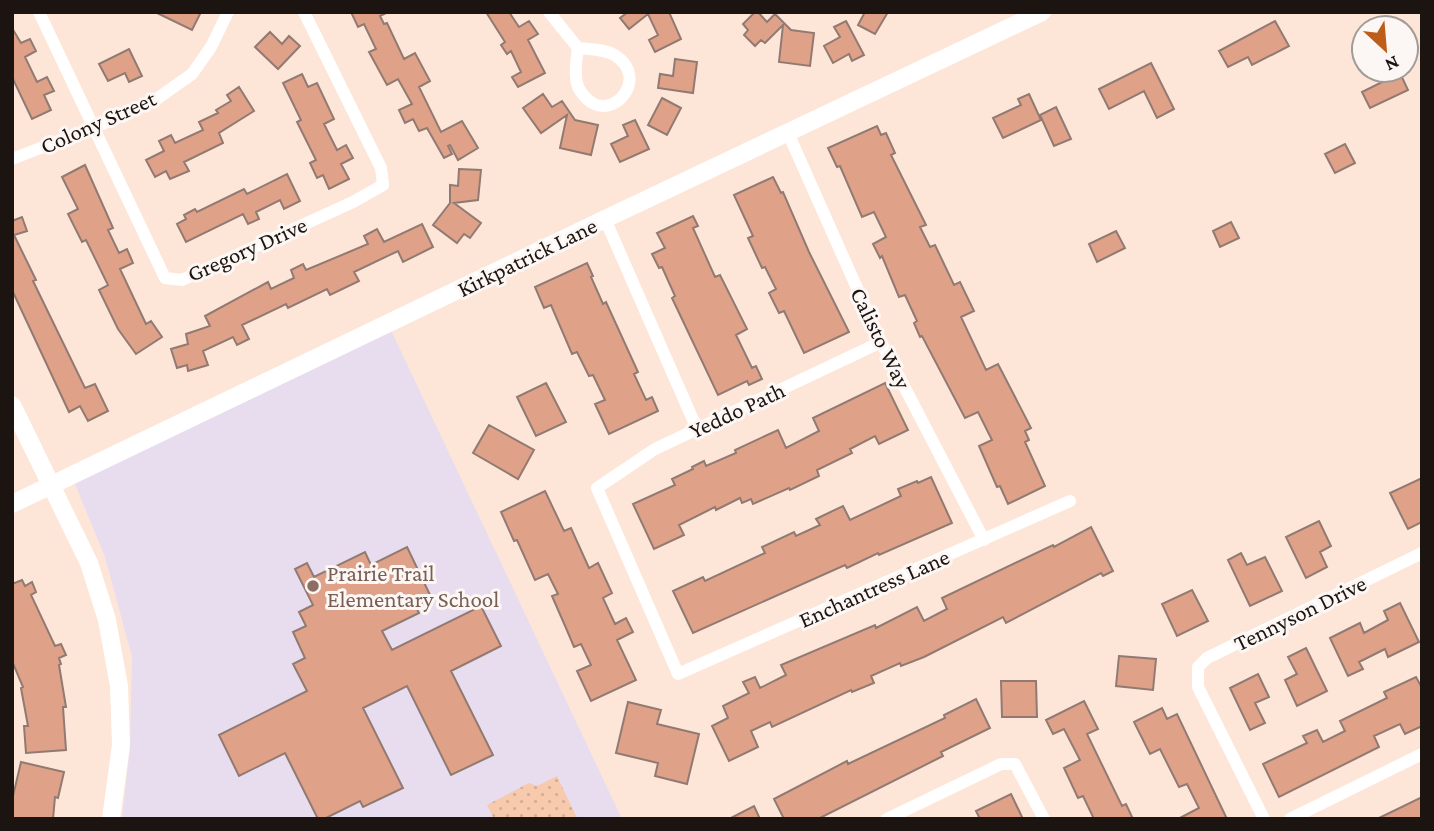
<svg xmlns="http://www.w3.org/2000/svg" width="1434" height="831" font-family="'Crimson Pro',serif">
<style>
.education{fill:#e8dcef}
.park{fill:url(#park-dots)}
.building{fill:#e0a189;stroke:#917a72;stroke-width:2}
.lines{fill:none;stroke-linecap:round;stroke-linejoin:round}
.street{stroke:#fff;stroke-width:12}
.secondary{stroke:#fff;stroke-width:18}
.education-dot{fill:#8d6e63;stroke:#fcf7f4;stroke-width:2.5}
.labels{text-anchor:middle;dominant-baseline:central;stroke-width:6;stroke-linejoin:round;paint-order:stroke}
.street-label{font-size:23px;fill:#1c1410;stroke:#fcf7f4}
.education-label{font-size:23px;fill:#785e54;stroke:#fcf7f4;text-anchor:start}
</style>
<defs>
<pattern id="park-dots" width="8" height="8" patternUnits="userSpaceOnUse" patternTransform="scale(1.75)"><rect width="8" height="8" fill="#f8caad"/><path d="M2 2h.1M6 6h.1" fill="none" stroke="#d4ad94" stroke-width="1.8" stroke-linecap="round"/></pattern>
</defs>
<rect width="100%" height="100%" fill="#fde6d8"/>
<path class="education" d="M389,326L622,819H122L130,748L132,657L105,557L73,479Z"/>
<path class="park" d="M557,776L577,818L494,819L487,805L529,783L537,786Z"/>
<path class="building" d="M155,12H201L192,30Z
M351,12H388L380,16L384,24L387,23L404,59L415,53L430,81L419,87L441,132L462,121L478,148L458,160L450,145L448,146L452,154L444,158L427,128L419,131L413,119L405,123L399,110L412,104L398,79L387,85L369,52L376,49L364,24L358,27Z
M486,12H509L519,27L529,21L538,34L528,40L545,73L518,87L512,77L521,72L511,51L507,54L501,45L505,42Z
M628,12H669L681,39L655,52L649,40L658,35L648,14L629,29L620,18Z
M755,12H758L767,22L775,14L791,30L814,33L810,66L779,62L783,25L765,43L761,40L755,46L744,35L748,30L743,24Z
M865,12H888L875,34L858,25Z
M846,21L864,55L852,61L849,54L833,63L824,46L840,37L834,27Z
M1275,21L1289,46L1252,65L1248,57L1228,67L1219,51Z
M12,28L21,43L30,39L36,51L25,57L37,82L47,77L54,91L44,95L51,110L32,119L12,77Z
M270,32L282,44L289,36L300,46L278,69L255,47Z
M129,49L142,76L129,82L125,73L108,81L99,64Z
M675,59L697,62L693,93L658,88L660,74L673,76Z
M1151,63L1174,109L1157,118L1144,91L1109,109L1099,89Z
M1400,73L1408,90L1370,108L1362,92Z
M302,74L308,87L317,83L334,119L324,124L337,150L346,145L353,158L341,164L349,179L329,189L323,175L317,178L310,163L316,160L297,122L301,120L283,83Z
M239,87L254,111L219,133L223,143L184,162L189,171L170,179L166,171L155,177L146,160L164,151L159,141L171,135L175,143L203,130L199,122L218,113L216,110L231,101L227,95Z
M543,94L552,107L562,101L575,120L598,125L591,155L560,148L567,115L541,133L523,108Z
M1029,94L1041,120L1003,138L993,118L1021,105L1018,99Z
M662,98L681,108L667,135L648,125Z
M1056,107L1071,139L1054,146L1040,115Z
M635,120L649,149L620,162L611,144L628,136L623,125Z
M877,126L881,135L886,133L895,153L891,155L926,225L920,227L930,247L935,245L954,285L960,282L974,311L961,317L986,370L998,364L1031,428L1025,431L1029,440L1025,442L1045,486L1008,504L1000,486L997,487L979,446L992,440L978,412L965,418L922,336L920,337L914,323L917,321L905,295L899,297L882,256L880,258L873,244L886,237L874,212L862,217L840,166L837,167L828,148Z
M1345,144L1355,163L1335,173L1325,154Z
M85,165L113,228L108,230L119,253L127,249L133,263L120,269L146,324L151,321L162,337L136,354L118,329L99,290L108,285L86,240L82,242L68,214L78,209L62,177Z
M459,169L481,170L478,200L454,203L481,223L470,238L464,234L457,243L433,225L450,203V185L458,186Z
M287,174L300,201L284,209L280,200L256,212L259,219L248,224L243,214L186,242L177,224L186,219L184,215L195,209L197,212L244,189L247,194Z
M773,177L781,193L783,192L809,252L849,332L804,353L784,311L779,313L769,293L776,289L765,267L762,268L748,238L753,236L734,195Z
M693,216L698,226L693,228L715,277L720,275L747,329L736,335L752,368L756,366L762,379L749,385L747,381L718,395L672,298L675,296L662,267L659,268L652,254L665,248L657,233Z
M22,217L27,231L14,235L36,280L33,281L85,388L95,384L108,411L88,421L80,406L69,412L12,290V221Z
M1231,222L1239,238L1220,247L1213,231Z
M422,224L433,247L403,262L398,251L354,272L359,281L330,295L327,289L288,308L286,304L242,325L249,339L237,345L233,337L203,351L208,365L188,371L187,365L177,368L171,349L188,344L186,334L210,326L205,316L268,282L271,289L294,278L291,270L303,264L306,270L368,244L364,236L377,229L384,242Z
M1116,231L1125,248L1097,262L1089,244Z
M587,263L593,276L591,277L603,304L606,302L638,372L634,374L646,400L652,397L658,411L609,434L595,404L605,400L593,375L589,376L577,352L572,354L551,305L544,308L535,287Z
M546,383L566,422L536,436L517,397Z
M885,383L908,430L879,444L875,436L850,449L852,453L817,470L819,476L790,490L789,488L753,504L751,499L742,503L740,498L716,510L715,507L679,525L684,535L654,549L633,504L675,485L672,479L693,469L692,467L704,461L706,466L736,453L735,450L778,430L786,448L819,431L813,418Z
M489,425L534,450L518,479L473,453Z
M931,477L952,523L879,555L878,553L847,568L845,565L693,633L673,591L703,577L705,581L765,553L762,547L794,532L796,536L820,525L816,519L843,506L850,520L901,496L898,489L917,481L918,483Z
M1422,478V522L1408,529L1390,493Z
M545,491L564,531L571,528L589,568L598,563L612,593L603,598L615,624L626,618L633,632L617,640L636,680L591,701L577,671L591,665L581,644L574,647L566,628L552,596L558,594L548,574L535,580L517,540L514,541L501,512Z
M1319,521L1331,546L1320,552L1327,567L1306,578L1286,537Z
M1091,527L1113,571L1103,576L1101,573L1006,623L1003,617L924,657L901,666L900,663L871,676L874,683L852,692L851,690L772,727L770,722L751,731L758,747L729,761L712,726L728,718L723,706L749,693L743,682L755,677L760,688L786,675L781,665L875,625L876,628L917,607L924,621L947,609L942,598L1053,545L1054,547Z
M407,547L432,599L416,607L419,613L382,631L392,650L481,606L501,646L451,671L493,755L451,775L407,686L363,708L403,788L363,807L360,801L324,819H318L285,753L239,776L219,735L307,691L293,664L305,658L293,632L306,626L299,612L313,605L295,569L307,563L314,577L365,552L371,565Z
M1241,553L1247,565L1265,557L1282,591L1250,606L1228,560Z
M22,580L25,586L32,582L36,592L31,595L55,646L61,644L66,655L59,658L61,664L59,665L66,707H63L66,750L26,753L24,726H28L21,688L23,687L12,661V584Z
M1192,590L1208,621L1177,636L1162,604Z
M1400,603L1419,642L1388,657L1385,649L1359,662L1363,669L1348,676L1330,638L1360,623L1364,633L1388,620L1384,611Z
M1306,648L1327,691L1297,706L1285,680L1297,674L1288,657Z
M1119,656L1156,659L1153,690L1116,686Z
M1258,674L1269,697L1255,703L1265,723L1250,730L1230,688Z
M1416,677L1422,688V726L1405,734L1400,724L1374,736L1379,747L1279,797L1263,764L1307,743L1303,736L1317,730L1323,742L1345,731L1340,721L1387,698L1384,692Z
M1001,681H1036L1037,717H1002Z
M976,699L990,728L941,752L943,756L818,819H784L774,799L847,761L848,764L945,718L944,715Z
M1084,701L1098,729L1087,734L1122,806L1126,804L1133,819H1094L1083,796L1078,798L1064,768L1080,760L1064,729L1053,734L1046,720Z
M628,702L661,710L657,724L699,734L687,784L655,776L658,763L616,753Z
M1162,708L1167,719L1177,714L1227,819H1178L1199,808L1187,784L1179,787L1160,749L1150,754L1134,722Z
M21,762L64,772L58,798L55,797L53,819H12V800Z
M1011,794L1023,819H980L976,811Z
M1422,797V819H1377Z
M754,806L760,819H729Z"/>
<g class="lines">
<path class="street" d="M39,12L165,278L182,280L353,202L383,185L381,168L304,12
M549,12L578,48
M578,48C590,49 606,49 616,56C650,79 612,123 587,99C580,92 576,86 576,75C575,66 577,56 578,48Z
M788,133L881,342L984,540
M12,159L110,121L158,98L192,74L211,47L228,12
M605,219L697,429
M881,342L655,449L597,488L678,674L1070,501
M887,819L1001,764H1015L1044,819
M1264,819L1198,687V667L1207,658L1422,553
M1290,819L1422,754"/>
<path class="secondary" d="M12,405L89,563L107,620L119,686L121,745L111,819
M12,504L605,219L1042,12"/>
</g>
<circle class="education-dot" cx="313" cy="586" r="7"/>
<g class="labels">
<g class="street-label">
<text transform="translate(98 122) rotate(-24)">Colony Street</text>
<text transform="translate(247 249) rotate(-24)">Gregory Drive</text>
<text transform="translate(527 257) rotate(-26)">Kirkpatrick Lane</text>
<text transform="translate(881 338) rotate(64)">Calisto Way</text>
<text transform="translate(737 410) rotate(-25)">Yeddo Path</text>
<text transform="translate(874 588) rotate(-24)">Enchantress Lane</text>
<text transform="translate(1300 613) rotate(-26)">Tennyson Drive</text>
</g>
<g class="education-label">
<text x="327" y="573">Prairie Trail<tspan x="327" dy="26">Elementary School</tspan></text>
</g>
</g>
<rect width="1434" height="831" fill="none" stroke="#1c1410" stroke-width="28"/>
<g transform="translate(1385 49) rotate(154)"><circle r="33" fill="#fcf7f4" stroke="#a29c99" stroke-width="2"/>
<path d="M0-5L12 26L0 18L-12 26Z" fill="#bd5d19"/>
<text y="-10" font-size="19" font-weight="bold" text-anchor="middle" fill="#1c1410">N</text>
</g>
</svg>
